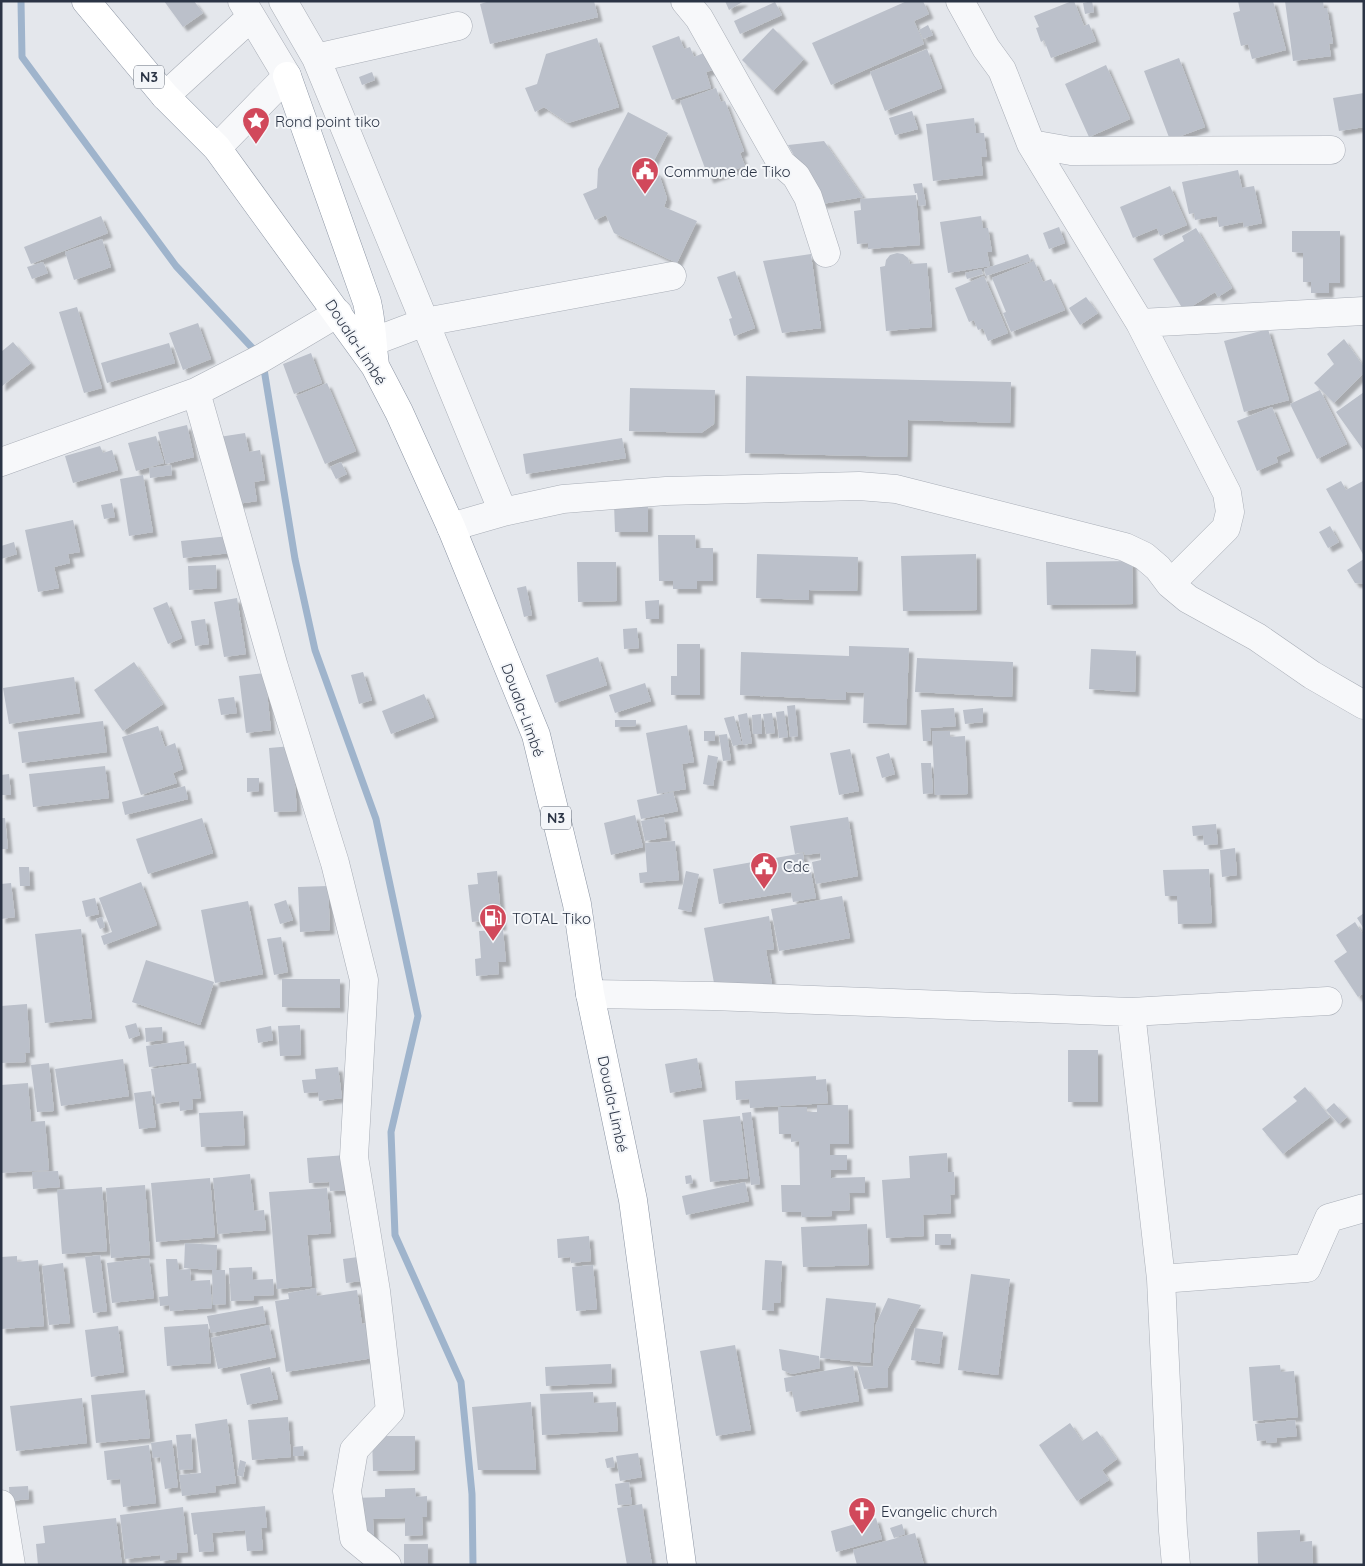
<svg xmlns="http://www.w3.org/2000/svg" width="1365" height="1566" font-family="Quicksand,sans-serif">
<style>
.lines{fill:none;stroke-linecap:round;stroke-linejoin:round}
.stream{stroke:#9fb4cc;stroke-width:7}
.building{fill:#bbc0ca;filter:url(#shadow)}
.minor-casing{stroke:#a9aeb7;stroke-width:29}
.highway-casing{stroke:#8b94a3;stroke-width:29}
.minor{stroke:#f7f8fa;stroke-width:28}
.highway{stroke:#fff;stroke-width:28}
.labels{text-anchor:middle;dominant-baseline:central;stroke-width:4;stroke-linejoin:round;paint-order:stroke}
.shield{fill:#f4f6f9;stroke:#676e7b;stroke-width:1}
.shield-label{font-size:14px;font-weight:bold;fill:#2b3445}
.poi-label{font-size:15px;fill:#2b3445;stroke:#f4f6f9;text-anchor:start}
.street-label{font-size:15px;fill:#2b3445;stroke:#f4f6f9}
</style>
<defs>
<filter id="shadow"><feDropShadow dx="4.5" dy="4.5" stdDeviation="1" flood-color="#0004"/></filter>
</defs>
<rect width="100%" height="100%" fill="#e4e7ec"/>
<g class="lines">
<path class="stream" d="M21,1L22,57L176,266L258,354
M263,363L295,559L315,650L376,819L418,1016L391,1132L395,1235L461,1382L472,1494L473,1565"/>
</g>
<path class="building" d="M164,1H194L203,13L183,27Z
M490,1H594L598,17L490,44L480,4Z
M725,1H744L729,10Z
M907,1H923L929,14L914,21L924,44L831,85L812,43Z
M1072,1H1074L1084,26L1089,24L1096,41L1051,58L1044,40L1041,42L1036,28L1039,27L1034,16Z
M1092,1L1094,12L1085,14L1083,3Z
M1238,1H1273L1286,50L1252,59L1248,44L1241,46L1233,13L1240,11Z
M1285,1H1323L1324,8H1327L1333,43L1329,44L1331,56L1293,61Z
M775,2L782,15L740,34L734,21Z
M928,25L933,35L923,39L919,30Z
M773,28L804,59L773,91L742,60Z
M679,36L684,49L690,47L694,57L706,52L713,70L706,72L711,88L672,100L652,46Z
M597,38L619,107L568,123L544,107L535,112L525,88L537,84L546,54Z
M927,49L942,88L885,111L870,72Z
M1179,58L1205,127L1170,140L1144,71Z
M1106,65L1130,119L1089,137L1065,84Z
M372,72L375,80L362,85L359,77Z
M716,88L721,102L725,101L744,151L740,153L745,166L709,179L680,101Z
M1364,93V127L1339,131L1333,98Z
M912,111L918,129L895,135L889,118Z
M628,112L668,133L650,168L659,174L667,198L664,207L697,221L677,263L614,233L606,215L595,220L583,194L597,188L598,169Z
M974,118L976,133H984L987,157H981L983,175L933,181L926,124Z
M824,141L863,197L822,204L788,145Z
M1238,170L1242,188L1254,186L1262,223L1244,227L1243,222L1219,227L1217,216L1195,220L1194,213L1189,214L1182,182Z
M922,183L926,205L919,206L917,193H915L913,184Z
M1170,186L1187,225L1160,236L1157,228L1133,238L1120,207Z
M916,195L920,245L868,249V243L857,244L854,211L861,210L860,199Z
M101,216L108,233L31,264L24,247Z
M981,216L983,228H988L992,252H987L990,266L948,273L940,222Z
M1059,227L1065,243L1049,249L1043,233Z
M1196,228L1232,288L1218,297L1215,292L1184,311L1153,259L1184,241L1182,236Z
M1292,231H1340V283H1329V293H1311V282H1303V253L1292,252Z
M102,239L111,267L74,280L65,252Z
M897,253L903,254L908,258L910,264L927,263L932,327L886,331L880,267L885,266L886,260L890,255Z
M811,254L821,328L782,333L763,261Z
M1028,254L1031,261L986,276L984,269Z
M1034,261L1043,282L1051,279L1065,310L1011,332L1003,313L1006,312L992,278Z
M43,262L48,273L32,279L27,267Z
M981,269L983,274L967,279L965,273Z
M735,271L755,328L734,336L729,319L732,318L717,277Z
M984,276L1008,333L988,341L983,328L978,330L974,320L969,322L955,288Z
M1086,297L1098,313L1080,325L1069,308Z
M77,307L102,388L84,393L59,312Z
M198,323L211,359L183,370L169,333Z
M1268,329L1289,400L1244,412L1224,341Z
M1344,339L1364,367V373L1334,403L1314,383L1334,364L1327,354Z
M13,342L31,363L1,387V352Z
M169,343L175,363L107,383L101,363Z
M311,353L322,383L294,394L283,364Z
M746,376L1011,382L1010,423L908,420L907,457L745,453Z
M327,383L356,451L325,464L296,396Z
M630,388L715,390L714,424L701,433L629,431Z
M1320,390L1347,444L1317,459L1290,404Z
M1364,392V451L1336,412Z
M1272,407L1290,451L1276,457L1278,462L1257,471L1237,421Z
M187,425L194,457L166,464L158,432Z
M245,433L249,452L260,450L265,480L254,482L257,501L230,505L219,437Z
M156,436L164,463L136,471L128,443Z
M622,438L626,458L526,474L523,454Z
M100,446L103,453L112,450L118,470L73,483L65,456Z
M341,462L347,474L336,479L330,467Z
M171,465L172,475L150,478L149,468Z
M143,475L153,532L129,536L120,479Z
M1341,481L1346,490L1363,481L1364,482V556L1326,489Z
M112,503L115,517L104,519L101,505Z
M614,504H648V532H615Z
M73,520L80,552L68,554L70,563L54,567L59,588L38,592L25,530Z
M1330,526L1339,542L1328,548L1319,532Z
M658,535H695L696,548H713V581H697V589H673V581H659Z
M229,536L231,553L183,558L181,541Z
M14,542L17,554L1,559V546Z
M757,554L858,557L857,591L809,590V600L756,598Z
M976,554L977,610L903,611L901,556Z
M1364,559V584L1355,583L1347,570Z
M1132,561L1133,604L1047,605L1046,562Z
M577,562H616L617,601L578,602Z
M216,565L217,588L189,590L188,566Z
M526,586L532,615L524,617L517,588Z
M237,598L246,654L224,657L214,602Z
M659,600V619H646L645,601Z
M167,602L182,638L168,644L153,608Z
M205,619L209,644L195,646L191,621Z
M637,628L639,648L624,649L623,629Z
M677,644H700V695H671V676H677Z
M849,646L909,648L906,725L863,723L864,693L846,692V700L740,695L741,652L849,656Z
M1091,649L1136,651L1135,692L1089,689Z
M598,657L607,685L555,703L546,675Z
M917,658L1013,662L1012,697L915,692Z
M134,662L163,704L123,731L94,690Z
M363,672L372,700L359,704L351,675Z
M265,673L271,730L246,733L239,676Z
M74,677L80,713L9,724L3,688Z
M645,683L651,701L615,713L609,695Z
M424,694L434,717L391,734L382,711Z
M234,697L237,713L221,715L218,699Z
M795,705L798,736L790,737L787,706Z
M954,708L956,726L930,728L931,741H923L921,710Z
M983,708V722L965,724L963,710Z
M784,711L788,737L779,738L776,712Z
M747,713L752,743L743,745L738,715Z
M772,713L775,733L766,734L763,714Z
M761,714L762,734H753L752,715Z
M734,716L742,744L733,746L724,718Z
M615,720H636V726L615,727Z
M103,721L107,752L22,763L18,732Z
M687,725L694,762L682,764L686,789L657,794L646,733Z
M158,726L165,747L175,743L183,769L173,773L177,783L141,795L122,737Z
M704,731H715V741H704Z
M932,731H950V737L965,736L968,794L935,795Z
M727,734L731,760L723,761L719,735Z
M292,746L297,811L274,812L269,748Z
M850,749L859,791L839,795L830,753Z
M889,753L895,774L882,778L876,757Z
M708,755L718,757L713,786L703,784Z
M921,763H931L933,793L923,794Z
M105,766L109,798L33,807L29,774Z
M9,774L11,795H1V775Z
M247,778H259V791L247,792Z
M185,786L188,799L125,815L122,802Z
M673,792L678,811L641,819L637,800Z
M635,815L643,847L611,855L604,823Z
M664,817L667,837L645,841L641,821Z
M848,817L858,876L816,884L812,862L821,860L820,853L805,855L804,852L795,854L790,826Z
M1,818H5L8,849H1Z
M202,818L213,853L148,874L136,839Z
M1216,824L1218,844L1204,845L1203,835L1193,836L1192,826Z
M675,841L679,880L640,883L639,873L647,872L645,843Z
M1235,848L1237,875L1222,877L1220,850Z
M803,853L805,869L810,868L816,898L793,902L791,892L719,904L713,869Z
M19,867H29L30,886H20Z
M1209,869L1212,923L1178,924L1177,896H1165L1163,870Z
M497,871L502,926L482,927L481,921L472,922L468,885L478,884L477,873Z
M686,871L699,874L691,912L678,909Z
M141,882L157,925L104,945L101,936L112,932L99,898Z
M11,883L15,917L1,919V884Z
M328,886L330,930L300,932L298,887Z
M842,896L850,938L779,951L771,909Z
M95,898L99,914L86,917L82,901Z
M286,900L293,920L280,924L274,904Z
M248,901L263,974L215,983L201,910Z
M1364,913V929L1357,918Z
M769,916L774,949L766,950L772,984L716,994L704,928Z
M102,917L105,927L100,929L96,919Z
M1355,922L1364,936V993L1358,997L1334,961L1347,952L1336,935Z
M81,929L92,1018L45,1023L35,934Z
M503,930L506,962H498L499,974L476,976L475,959L481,958L479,931Z
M281,937L288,972L274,975L267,939Z
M146,960L214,982L200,1025L132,1002Z
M282,979H340V1008L282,1007Z
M27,1004L30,1053H25L26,1062L1,1063V1006Z
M136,1023L140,1035L129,1039L125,1026Z
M300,1025L301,1055L280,1056L278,1026Z
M271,1026L273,1040L258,1043L256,1029Z
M162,1027L163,1040L146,1042L145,1028Z
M184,1041L187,1062L149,1067L146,1046Z
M1068,1050H1098V1102H1068Z
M697,1058L702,1087L670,1093L665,1064Z
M123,1059L129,1096L61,1106L55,1069Z
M49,1063L54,1111L37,1112L31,1065Z
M196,1063L201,1098L192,1099L193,1109L180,1111L179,1101L156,1104L151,1069Z
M338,1067L342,1098L319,1101L318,1092L304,1093L302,1080L316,1079L315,1069Z
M816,1076V1080L826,1079L828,1103L750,1108L749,1099L736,1100L735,1081Z
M28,1083L31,1122L45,1121L49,1170L1,1173V1085Z
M1305,1087L1330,1117L1283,1154L1262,1129L1297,1101L1293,1097Z
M151,1091L156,1127L139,1129L134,1093Z
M1334,1103L1347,1117L1339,1124L1326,1110Z
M817,1105H848L849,1144H830V1155H847V1170H831V1178L865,1177V1193H849L850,1210L832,1211V1216L802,1217L801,1212H782L781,1185H800L799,1141L791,1142V1134H779L778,1107H807V1112H817Z
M243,1111L245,1145L201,1147L199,1113Z
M751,1112L760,1184L751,1185L742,1113Z
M740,1116L748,1178L710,1182L703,1120Z
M947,1153L948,1172H954L955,1194L950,1195L951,1213L923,1215L924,1236L886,1238L882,1180L910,1178L909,1156Z
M346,1155L348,1190L330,1191L329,1182L309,1183L307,1158Z
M58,1171L60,1187L33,1189L32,1172Z
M250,1174L254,1211L264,1210L266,1230L218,1234L213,1178Z
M691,1175L693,1183L686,1184L685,1176Z
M210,1178L215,1237L156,1242L151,1183Z
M745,1182L749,1201L686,1215L682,1196Z
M145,1185L150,1255L111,1258L106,1188Z
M102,1187L107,1251L62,1254L57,1190Z
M327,1188L331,1233L307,1235L312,1286L277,1289L269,1192Z
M867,1224L869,1265L803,1267L801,1227Z
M935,1234H951V1245H935Z
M589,1236L591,1261L571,1263L570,1257L558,1258L557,1239Z
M185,1243L217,1245L216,1270H225L226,1304L213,1305L212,1270L184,1268Z
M100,1255L107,1311L93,1313L85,1257Z
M17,1256V1262L38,1260L44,1326L1,1329V1257Z
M358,1257L361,1281L346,1283L343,1259Z
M149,1258L154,1298L112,1303L107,1263Z
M166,1259H177L179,1270L190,1269L191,1281L210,1280L212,1308L170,1311L169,1305L160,1306L159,1297L168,1296Z
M765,1260L782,1261L780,1303H774V1311L762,1310Z
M63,1263L70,1323L49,1325L42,1266Z
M593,1265L597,1309L576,1311L572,1267Z
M252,1267L253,1280L273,1279L274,1295L254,1296V1300L231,1301L229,1268Z
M971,1274L1010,1279L998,1375L958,1370Z
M316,1288L317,1296L357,1290L362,1324L367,1323L373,1358L286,1372L275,1301L289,1299L288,1293Z
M826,1298L876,1303L870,1363L820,1358Z
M888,1298L921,1305L888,1368V1387L864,1389L857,1366L873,1367L876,1324Z
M263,1306L266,1323L211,1333L207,1316Z
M208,1324L211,1363L167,1366L164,1327Z
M269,1325L276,1357L218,1369L211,1338Z
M118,1326L124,1372L91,1377L85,1330Z
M915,1328L943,1332L939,1364L911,1360Z
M735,1345L751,1430L716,1436L700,1351Z
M779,1349L819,1356L820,1368L792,1374L782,1370Z
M611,1364L612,1383L546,1386L545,1367Z
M1280,1365L1281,1372L1294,1371L1298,1417L1253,1421L1249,1367Z
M853,1366L859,1401L796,1412L792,1391L786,1392L784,1378Z
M270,1367L278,1399L247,1405L240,1374Z
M145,1390L150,1438L96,1443L91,1395Z
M593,1392L594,1403L616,1402L618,1431L542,1435L540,1394Z
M82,1398L87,1443L16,1451L10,1406Z
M531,1402L536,1470H478L472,1407Z
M288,1417L291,1457L252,1460L248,1420Z
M227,1419L236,1483L215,1486L216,1492L182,1496L179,1475L201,1473L195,1424Z
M1295,1420L1297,1436L1276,1438L1277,1442L1267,1443L1266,1440L1257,1441L1255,1424Z
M1070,1423L1082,1441L1097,1431L1117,1459L1102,1470L1109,1480L1077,1501L1039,1445Z
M191,1434L193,1469L179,1470L176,1435Z
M372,1436H415V1470L373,1471Z
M172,1440L178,1487L165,1489L160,1457L153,1458L151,1443Z
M149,1445L156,1503L123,1507L120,1479L107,1480L104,1451Z
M303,1446L304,1456H293V1447Z
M638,1453L642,1477L620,1481L616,1456Z
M613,1457L615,1467L607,1468L605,1459Z
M240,1460L246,1462L243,1477L237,1475Z
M629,1482L632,1504L618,1505L615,1484Z
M28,1486L29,1499L10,1501L9,1487Z
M415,1488L416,1497L427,1496V1517H422L423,1535L405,1536V1518L373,1519L374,1540L358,1541L352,1498L385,1497V1489Z
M642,1504L652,1565H627L617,1508Z
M265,1506L267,1528H261L263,1550L247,1551L245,1530L212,1533L214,1551L199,1552L197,1534L194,1535L191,1513Z
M183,1507L188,1552L177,1553V1559L160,1561V1555L125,1559L120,1515Z
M116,1518L122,1565H38L36,1544L45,1543L43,1526Z
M876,1518L882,1539L836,1552L831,1531Z
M902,1524L905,1534L894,1538L890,1528Z
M1300,1530V1542L1312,1541L1313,1565H1258L1257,1532Z
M915,1533L924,1565H857L853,1550Z
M404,1544H428V1565H404Z"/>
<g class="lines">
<defs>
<path id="minor" d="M283,1L316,58L503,512
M685,1L699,18L781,163L796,176L808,197L826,253
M960,1L986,48L1002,70L1031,144L1140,323L1227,493L1230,512L1226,528L1170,584
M316,58L458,26
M165,96L250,18
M1031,144L1071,151L1331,150
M217,148L287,76L242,1
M1140,323L1364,311
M372,342L425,322L672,276
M196,392L274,667L335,863L364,980L354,1157L376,1291L390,1411L354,1450L347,1491L354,1538L387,1565
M1,462L196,392L262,358L338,313
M451,527L503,512L563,499L666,491L859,486L896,489L1125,547L1144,556L1158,568L1170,584L1188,599L1257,637L1312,675L1364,705
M590,994L712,996L1131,1012L1328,1001
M1131,1012L1161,1279L1173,1531L1176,1565
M1161,1279L1307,1268L1329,1218L1364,1208
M1,1504L11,1565"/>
<path id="highway" d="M86,1L165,96L217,148L375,366L399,412L451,527L536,735L577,904L590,994L633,1200L682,1565
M287,76L367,302C372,323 372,343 375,365"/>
</defs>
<use href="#minor" class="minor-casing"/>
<use href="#highway" class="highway-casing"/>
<use href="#minor" class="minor"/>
<use href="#highway" class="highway"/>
</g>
<defs>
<symbol id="sight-pin" viewBox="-11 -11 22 30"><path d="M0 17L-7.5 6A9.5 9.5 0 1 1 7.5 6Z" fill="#d1495b" stroke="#f4f6f9"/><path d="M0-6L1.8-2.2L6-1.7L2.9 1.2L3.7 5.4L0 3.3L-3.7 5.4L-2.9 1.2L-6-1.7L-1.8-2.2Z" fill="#fff"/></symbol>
<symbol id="civic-pin" viewBox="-11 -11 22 30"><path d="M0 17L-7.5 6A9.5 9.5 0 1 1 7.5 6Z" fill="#d1495b" stroke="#f4f6f9"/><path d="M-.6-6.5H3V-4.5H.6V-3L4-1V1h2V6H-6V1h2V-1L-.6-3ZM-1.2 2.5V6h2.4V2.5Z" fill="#fff"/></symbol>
<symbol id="fuel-pin" viewBox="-11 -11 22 30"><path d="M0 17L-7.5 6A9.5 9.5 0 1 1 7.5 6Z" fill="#d1495b" stroke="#f4f6f9"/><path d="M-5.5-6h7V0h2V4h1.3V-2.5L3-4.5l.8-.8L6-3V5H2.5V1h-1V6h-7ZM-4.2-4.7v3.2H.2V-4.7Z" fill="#fff"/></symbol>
<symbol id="church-pin" viewBox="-11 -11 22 30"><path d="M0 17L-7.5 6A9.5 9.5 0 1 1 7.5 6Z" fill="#d1495b" stroke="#f4f6f9"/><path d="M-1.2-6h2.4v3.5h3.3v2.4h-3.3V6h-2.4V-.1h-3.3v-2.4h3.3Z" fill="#fff"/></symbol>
</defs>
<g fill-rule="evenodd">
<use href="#sight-pin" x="240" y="105" width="32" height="43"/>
<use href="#civic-pin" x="629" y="155" width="32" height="43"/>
<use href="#civic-pin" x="748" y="850" width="32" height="43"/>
<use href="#fuel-pin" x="477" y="902" width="32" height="43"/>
<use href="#church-pin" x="846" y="1495" width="32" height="43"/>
</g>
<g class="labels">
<g class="shield">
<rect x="134" y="65.5" width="30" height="23" rx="4"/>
<rect x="541" y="806.5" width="30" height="23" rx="4"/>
</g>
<g class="shield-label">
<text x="149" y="77">N3</text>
<text x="556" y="818">N3</text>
</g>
<g class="poi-label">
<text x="275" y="121">Rond point tiko</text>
<text x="664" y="171">Commune de Tiko</text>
<text x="783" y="866">Cdc</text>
<text x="512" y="918">TOTAL Tiko</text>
<text x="881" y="1511">Evangelic church</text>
</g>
<g class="street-label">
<text transform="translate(356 342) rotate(57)">Douala-Limbé</text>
<text transform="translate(523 710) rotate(70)">Douala-Limbé</text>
<text transform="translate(613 1104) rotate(78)">Douala-Limbé</text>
</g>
</g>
<rect width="1365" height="1566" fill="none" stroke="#2b3445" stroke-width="5"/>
</svg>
